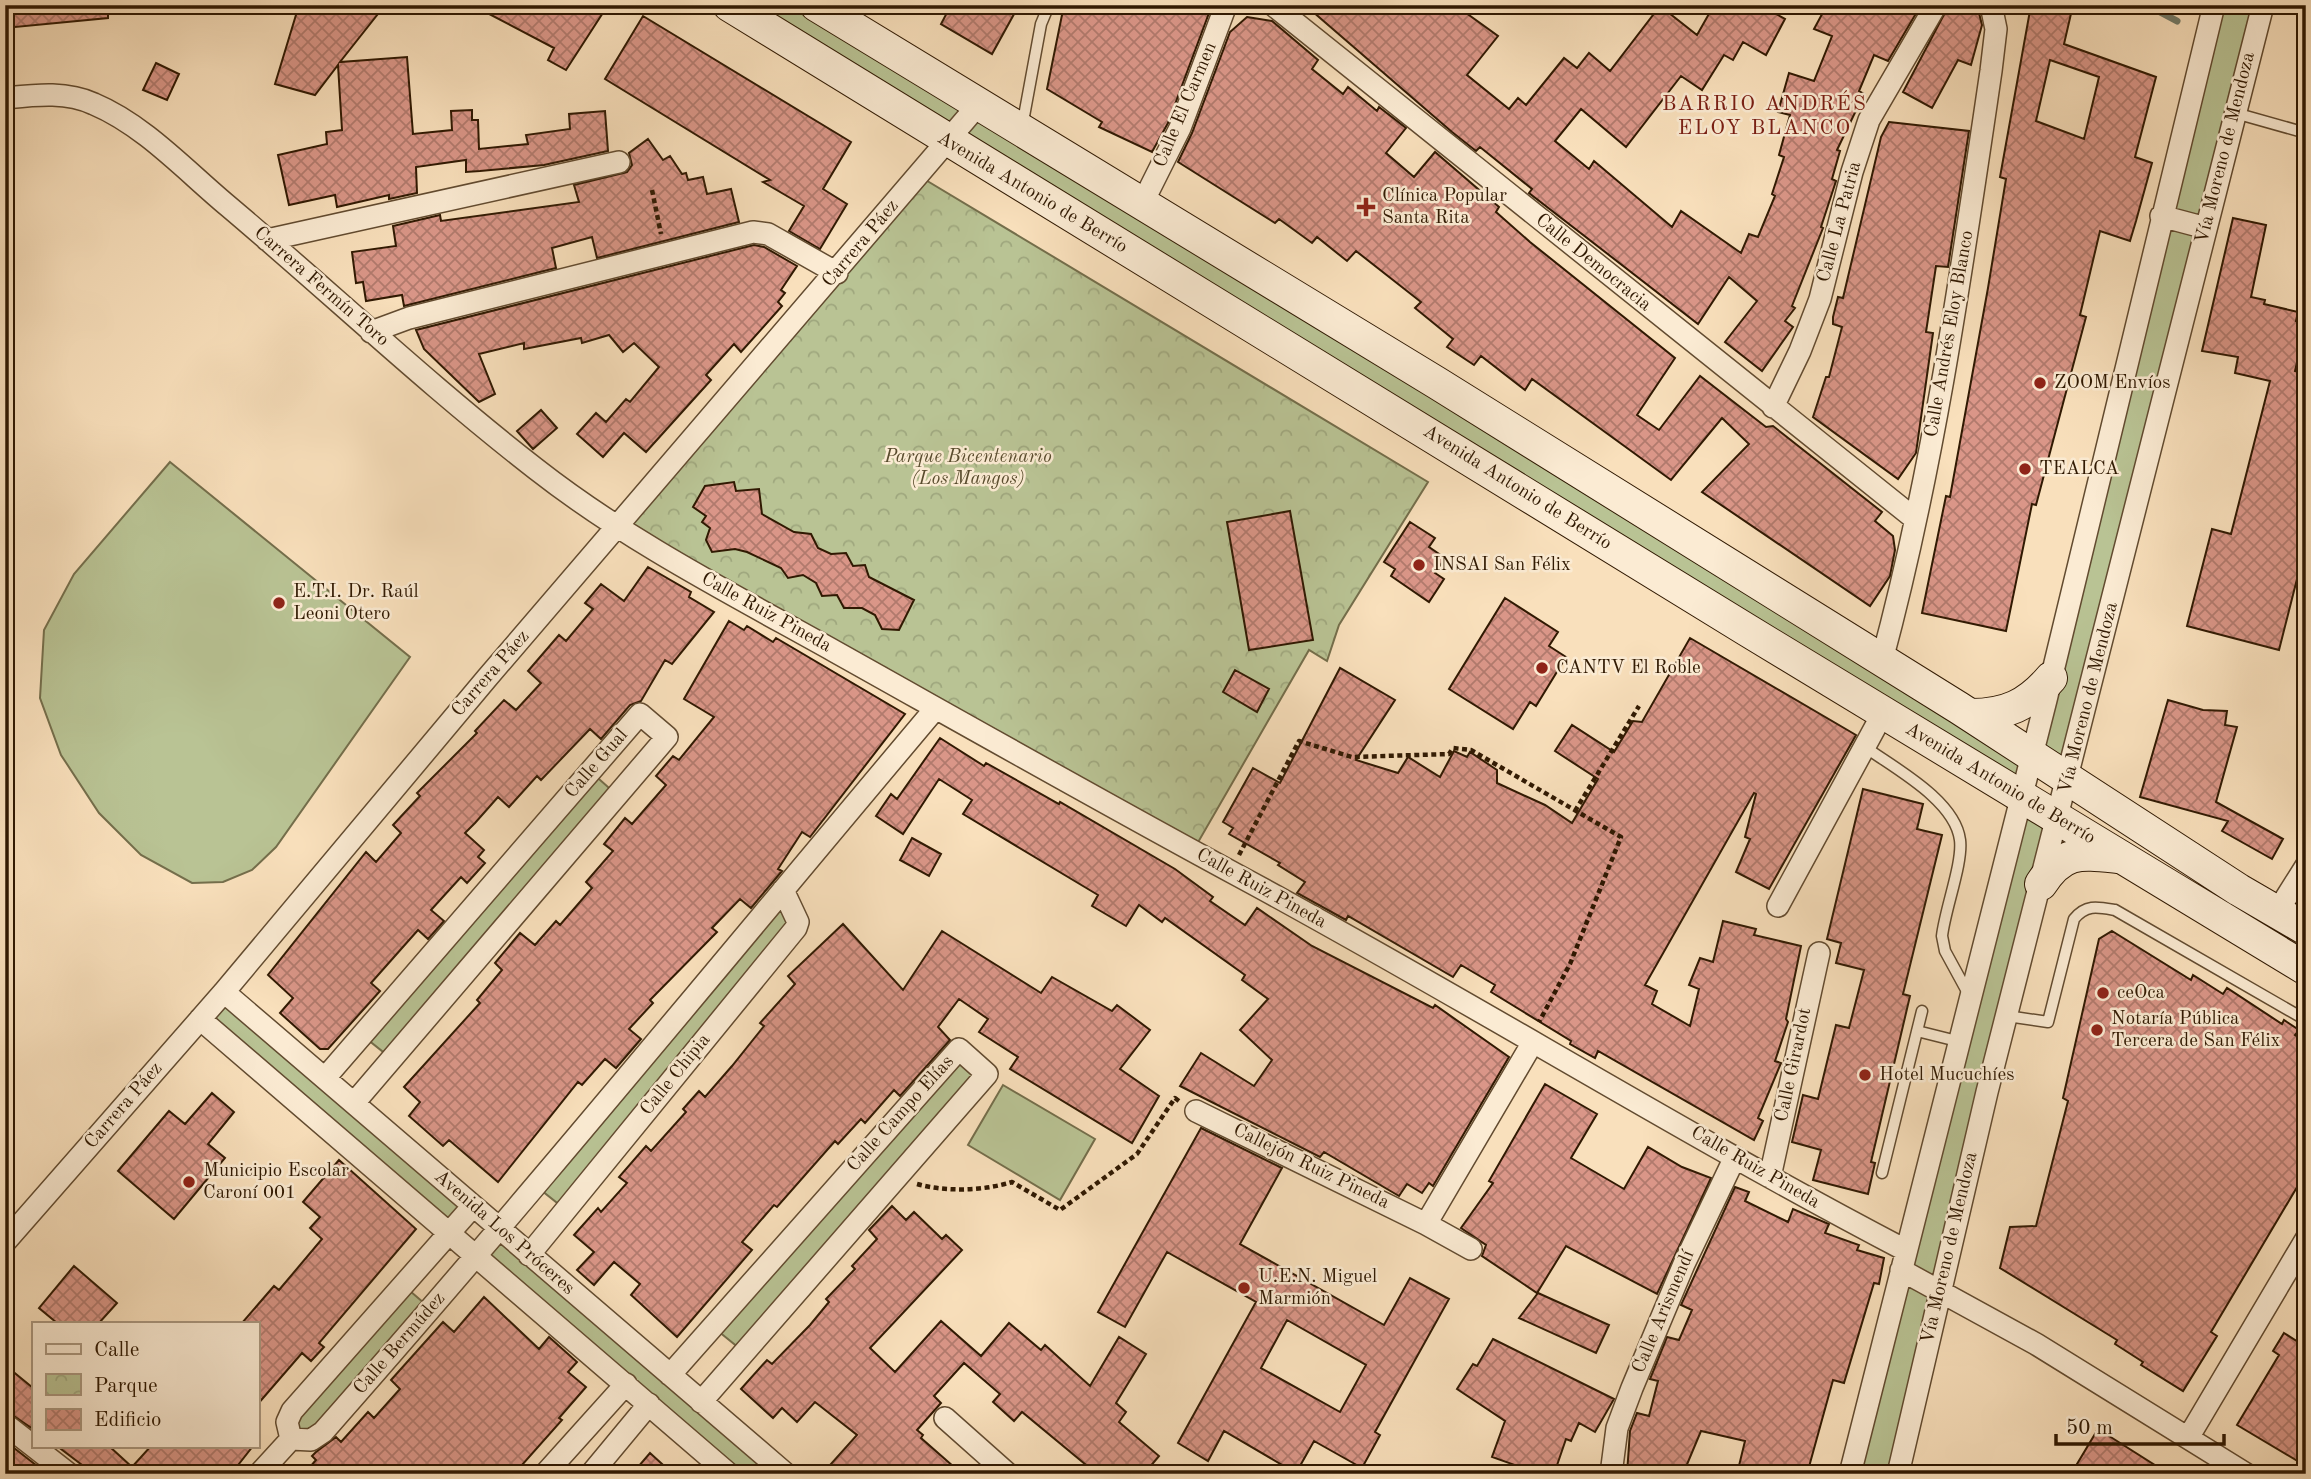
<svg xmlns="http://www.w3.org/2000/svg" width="2311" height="1479" font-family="'Old Standard TT',serif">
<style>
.grass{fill:#b9c394;stroke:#746e4b;stroke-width:2}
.park{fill:url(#park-crowns);stroke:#746e4b;stroke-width:2}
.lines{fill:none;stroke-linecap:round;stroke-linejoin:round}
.stream{stroke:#727b69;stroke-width:7}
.building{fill:url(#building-cross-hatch);stroke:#301902;stroke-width:2;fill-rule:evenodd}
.lane-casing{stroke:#624b30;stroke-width:13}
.street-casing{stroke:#624b30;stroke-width:24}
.secondary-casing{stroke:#301902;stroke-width:34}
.path{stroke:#301902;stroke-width:4.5;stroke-dasharray:5 3.5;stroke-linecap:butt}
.lane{stroke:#fbebd3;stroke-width:10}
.street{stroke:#fbebd3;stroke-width:21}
.secondary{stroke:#fbebd3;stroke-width:32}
.poi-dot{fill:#8f2418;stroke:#fbebd3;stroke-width:2.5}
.labels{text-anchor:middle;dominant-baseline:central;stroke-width:5;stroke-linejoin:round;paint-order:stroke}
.street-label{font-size:19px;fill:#301902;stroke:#fbebd3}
.poi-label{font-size:19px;fill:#301902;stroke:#fbebd3;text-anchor:start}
.park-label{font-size:19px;font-style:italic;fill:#594c2e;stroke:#fbebd3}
.neighbourhood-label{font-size:21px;letter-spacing:2px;fill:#7a1f14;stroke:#fbebd3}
</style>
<defs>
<pattern id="park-crowns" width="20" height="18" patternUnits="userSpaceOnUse" patternTransform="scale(1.75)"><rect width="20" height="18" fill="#b9c394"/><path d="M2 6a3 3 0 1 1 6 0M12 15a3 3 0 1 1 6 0" fill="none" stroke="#9fa77e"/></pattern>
<pattern id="building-cross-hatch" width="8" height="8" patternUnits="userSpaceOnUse" patternTransform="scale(1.75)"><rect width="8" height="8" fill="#da9688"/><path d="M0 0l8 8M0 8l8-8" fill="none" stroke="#b17a6d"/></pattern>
</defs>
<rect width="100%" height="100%" fill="#f9e0bc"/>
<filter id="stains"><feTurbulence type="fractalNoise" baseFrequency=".00286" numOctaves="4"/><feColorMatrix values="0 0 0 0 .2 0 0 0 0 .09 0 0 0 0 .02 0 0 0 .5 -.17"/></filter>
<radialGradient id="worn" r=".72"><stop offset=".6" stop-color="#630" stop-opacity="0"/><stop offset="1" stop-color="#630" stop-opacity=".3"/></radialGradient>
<path class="grass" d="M729,5H816L2031,754L2214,5H2260L2068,778L2032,755L2021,796Z
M170,462L410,657L276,847L252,870L223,882L192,883L141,855L99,813L61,755L40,698L44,630L74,574Z
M590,771L617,795L392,1059L362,1035Z
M2022,801L2054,820L1898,1474H1851Z
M783,890L796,928L566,1210L536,1186Z
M224,992L473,1206L449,1233L200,1019Z
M959,1049L987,1074L744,1352L713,1327Z
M1003,1085L1095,1139L1060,1200L968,1145Z
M500,1229L786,1474H729L477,1256Z
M403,1285L431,1309L303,1442L292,1411Z"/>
<path class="park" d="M919,176L1428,482L1339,625L1327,661L1309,650L1193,851L618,527Z"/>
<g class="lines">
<path class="stream" d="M2147,5L2177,21"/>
</g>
<path class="building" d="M5,5H108V18L5,28Z
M299,5H385L340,62L407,57L413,134L452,130L451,111L472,110V120H478L479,149L528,144L526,135L570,129L569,114L605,111L608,151L544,165L480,171L466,172V160L416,167L417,193L389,199V195L337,207L335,195L289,205L278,155L327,144L326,132L342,130L338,65L315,95L275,84Z
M472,5H608L566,70L548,60L554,48Z
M951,5H1019L992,54L941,24Z
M1064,5H1212L1168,123L1152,152L1099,127L1102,122L1047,89Z
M1305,5H1455L1498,36L1467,75L1509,109L1518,98L1526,105L1564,58L1577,68L1589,53L1610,71L1660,6L1697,35L1714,5H1760L1785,19L1766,55L1743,42L1733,60L1724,55L1702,90L1681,76L1626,147L1581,109L1555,141L1589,169L1594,161L1672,227L1681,211L1741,253L1749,234L1758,237L1775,196L1772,194L1784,157L1779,155L1790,115L1778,112L1789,73L1814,81L1832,36L1814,29L1827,5H1921L1888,61L1874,55L1859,91L1864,94L1837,150L1840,151L1832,179L1836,181L1821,227L1823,228L1792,306L1795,308L1785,321L1793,327L1762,371L1725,342L1757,301L1729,277L1698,324L1529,193L1532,189L1480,147L1476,151L1452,132Z
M1949,5L1979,13L1982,25L1971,65L1958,60L1932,108L1903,92Z
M2031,5H2073L2064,44L2156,77L2135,157L2152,163L2136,221L2130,241L2100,231L2080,315L2086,317L2036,505L2032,504L2006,631L1922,613L1946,496L1950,497L1988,288L2006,179L2000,177ZM2050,60L2099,77L2084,139L2036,121Z
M643,16L851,142L823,189L847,204L820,249L789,231L804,206L763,182L770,180L605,79Z
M1247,17L1272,21L1318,60L1312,69L1343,94L1348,87L1377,111L1379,107L1406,128L1386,153L1414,177L1435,152L1499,207L1496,212L1530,242L1675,358L1637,415L1659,430L1700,376L1766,427L1773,426L1882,512L1875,521L1893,536L1895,550L1890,576L1870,606L1702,492L1749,444L1722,418L1671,480L1532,379L1525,390L1481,356L1474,365L1447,347L1453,339L1415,308L1421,302L1356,251L1347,261L1317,237L1312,243L1279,219L1275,223L1178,162L1192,133L1230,32Z
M156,63L179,74L167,100L143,90Z
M1889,122L1969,131L1948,267L1936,266L1926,332L1933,333L1916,453L1898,479L1813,417L1826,377H1829L1842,327L1833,324V317L1838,297L1843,298L1881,137Z
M648,139L663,160L670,156L682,174L686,173L688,180L703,177L707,194L731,189L739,222L597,258L592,237L552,248L556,268L404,306L402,295L366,301L363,282L356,283L352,252L396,246L393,226L440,215L441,221L579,202L574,185L627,172L632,165L629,153Z
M2233,218L2266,225L2251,297L2265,300L2264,304L2298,312L2296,321L2306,324L2295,371L2306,374V582L2297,579L2279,650L2187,626L2212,529L2231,534L2270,381L2235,373L2238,357L2202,351Z
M754,245L764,247L797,266L781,290L785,293L778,302L782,306L741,352L734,344L706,375L711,380L646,452L624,433L603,457L577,434L596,413L606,422L626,399L630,402L659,367L634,343L623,352L609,335L582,343L581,338L524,349V343L479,354L495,394L479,402L424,349L416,330Z
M541,410L557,428L533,449L517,431Z
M734,482L736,491L759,489L762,514L794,532L811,534L818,548L831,554L846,553L853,566L865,565L869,577L914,600L899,630L882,629L875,615L862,608H844L837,595L822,596L816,583L803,575L788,578L781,568L747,552L735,549L712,552L706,540L710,528L702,522L706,516L693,507L705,486Z
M1290,511L1313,640L1249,650L1227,522Z
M1410,522L1435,538L1429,547L1445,558L1435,573L1444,579L1429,602L1391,576L1395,569L1384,562Z
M648,567L691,592L689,597L714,612L672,664L665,660L641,701L630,705L601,739L590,729L541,780L537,776L509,807L498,797L475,823L465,833L484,850L478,857L485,863L467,883L461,877L431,910L444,921L428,939L418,930L371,983L380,991L328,1049H320L280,1013L293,998L268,975L366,852L376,862L401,833L393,825L420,796L417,793L477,733L475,731L504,700L516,710L541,683L528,671L559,635L566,641L593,609L585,603L601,584L624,601Z
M1505,598L1558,632L1549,646L1566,657L1536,706L1530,702L1513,729L1449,689Z
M729,621L744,630L747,626L773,642L776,638L905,714L810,837L802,832L778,869L782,871L751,908L740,899L712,928L717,932L650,1000L653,1003L629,1029L641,1039L616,1068L605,1059L582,1085L578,1082L498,1182L449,1140L443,1146L409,1116L420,1102L404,1087L480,1003L477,1000L502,970L495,963L520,933L535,945L556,921L560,925L592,888L586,882L613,851L604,844L625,818L632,824L666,785L656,776L673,756L679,760L714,717L684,699Z
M1690,638L1856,735L1769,889L1736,872L1750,839L1745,837L1756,794L1754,793L1645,985L1657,991L1652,1004L1690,1026L1699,989L1689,985L1700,958L1713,962L1723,921L1756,929L1754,935L1801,946L1786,1019L1788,1022L1775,1061L1781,1063L1758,1118L1763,1121L1754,1140L1598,1051L1595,1058L1570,1044L1571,1041L1491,992L1495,985L1461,965L1453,977L1348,916L1346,920L1297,893L1305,882L1278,865L1280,863L1229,834L1233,828L1223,822L1253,768L1280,783L1340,668L1395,700L1356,760L1398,773L1408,757L1440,777L1454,751L1467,757L1470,752L1497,770V783L1545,805L1572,823L1598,779L1555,751L1572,725L1614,752L1633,721L1642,722Z
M1235,670L1269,689L1257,712L1223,692Z
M2168,700L2203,710L2227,711L2225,725L2237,727L2216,802L2283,839L2272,859L2222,831L2228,821L2140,797Z
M940,738L984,766L986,763L1059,804L1060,802L1175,869L1213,897L1210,901L1245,925L1257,908L1312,946L1433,1008L1435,1005L1509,1057L1433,1186L1429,1183L1422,1193L1407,1184L1399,1196L1324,1152L1320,1157L1180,1086L1201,1053L1254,1086L1272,1060L1240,1030L1268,999L1242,980L1245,975L1165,918L1162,922L1139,905L1126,926L1092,906L1098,895L963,814L972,800L939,779L903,834L876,816L891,794L897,799Z
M1863,789L1923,804L1917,829L1942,835L1903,994L1910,996L1871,1162L1875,1163L1868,1194L1813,1180L1821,1150L1792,1142L1803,1095L1818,1099L1836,1025L1849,1028L1864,970L1836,963L1841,943L1827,939Z
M912,838L941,854L929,876L900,860Z
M843,924L903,990L942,931L1041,993L1052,977L1112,1011L1117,1005L1150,1030L1120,1069L1159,1096L1132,1143L1010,1069L1018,1057L979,1032L988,1019L959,999L938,1027L950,1040L900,1096L894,1090L865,1123L861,1119L838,1144L835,1141L777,1207L774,1205L742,1242L752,1250L677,1337L631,1295L640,1284L614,1262L594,1285L577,1270L594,1252L574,1235L598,1208L601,1212L627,1183L619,1177L646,1146L651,1151L686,1112L683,1109L699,1091L705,1097L732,1066L764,1026L760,1023L795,984L788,976Z
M2112,931L2191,980L2193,975L2223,994L2227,988L2282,1024L2284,1020L2299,1030L2295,1035L2306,1042V1172L2211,1332L2217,1336L2183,1391L2141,1365L2143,1362L2115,1344L2117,1340L2000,1268L2010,1227L2036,1226L2068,1101L2063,1098L2099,939Z
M1545,1084L1597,1114L1571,1158L1624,1189L1648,1147L1682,1167L1711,1178L1657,1294L1566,1246L1537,1293L1482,1256L1486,1245L1461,1228L1493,1183L1489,1181Z
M212,1093L234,1112L208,1144L225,1158L174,1219L118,1171L169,1111L185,1124Z
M1201,1128L1282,1168L1240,1244L1384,1325L1410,1278L1449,1299L1375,1432L1380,1435L1362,1468L1314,1441L1296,1473L1224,1431L1208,1461L1178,1443L1256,1302L1167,1252L1125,1327L1098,1312ZM1287,1320L1366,1365L1340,1412L1261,1368Z
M339,1160L416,1229L319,1343L324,1347L311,1361L302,1353L257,1405V1323H242L274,1286L279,1290L322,1239L310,1228L320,1217L303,1202Z
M1735,1187L1749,1192L1745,1201L1788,1222L1793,1209L1829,1224L1825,1233L1859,1245L1857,1250L1884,1258L1879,1284L1874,1283L1844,1383L1833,1380L1807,1474H1737L1745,1441L1701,1431L1683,1474H1627L1630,1431L1637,1413L1649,1416L1658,1381L1650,1379L1667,1337L1679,1340L1692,1310L1681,1305Z
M892,1206L906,1220L914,1212L942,1239L946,1235L962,1250L870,1348L895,1372L941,1321L981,1356L1009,1323L1041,1350L1045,1345L1090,1386L1119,1337L1146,1354L1116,1403L1126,1412L1119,1422L1159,1456L1144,1474H1097L1022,1412L1014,1421L993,1402L1000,1394L964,1363L934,1396L941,1403L917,1430L923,1435L921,1438L962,1474H822L857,1435L815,1402L797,1422L782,1408L773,1418L741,1389L767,1360L772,1364L810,1325L829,1302L826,1299L855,1269L852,1266L877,1239L869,1230Z
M74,1266L117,1303L99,1323H57L39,1308Z
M1538,1293L1609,1325L1596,1353L1519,1318Z
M484,1297L539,1349L549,1337L577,1362L568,1372L586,1387L559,1418L562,1420L514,1474H304L316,1460L312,1456L316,1452L336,1437L341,1442L368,1412L374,1418L400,1389L391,1380L443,1322L454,1332Z
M2284,1333L2306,1347V1466L2237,1425L2279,1355L2273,1351Z
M1493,1339L1614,1399L1595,1432L1579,1423L1571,1441L1566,1439L1554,1474H1540L1492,1457L1505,1421L1457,1389L1473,1364L1477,1366Z
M5,1365L33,1388V1429L5,1410Z
M2098,1429L2169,1474H2071Z
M5,1441L41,1469L38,1474H5Z
M57,1446H109L132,1467L151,1446H253L231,1474H94Z
M650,1453L673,1474H632Z"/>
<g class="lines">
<defs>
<path id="lane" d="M2235,113L2306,133
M1022,127L1041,24L1049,5
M1865,747C1894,768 1955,800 1960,840C1963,863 1945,909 1942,936L1945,951L1969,995
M2007,1016L2048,1022L2074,919C2086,904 2098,907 2115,910L2306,1020
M1917,1031L1957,1041
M1882,1173L1922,1011"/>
<path id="street" d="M1273,5L1915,519
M5,98C35,95 66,91 94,104C144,125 186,171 228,206C331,293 429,386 536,469C628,541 732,594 834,651C968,726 1102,802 1237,875C1462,996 1679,1132 1905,1250
M1142,204L1180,128L1226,5
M2161,216L2206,228
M267,240L619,162
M371,332L409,318L753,232L768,234L837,273
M1773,407L1800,351L1820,299L1852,172L1869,120L1936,5
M1882,660C1934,467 1962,268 1991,71L1996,29L1991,5
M1778,906L1883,713
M2277,912L2306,866
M224,992L786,1474
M200,1019L729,1474
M325,1078L640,714L667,737L354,1103
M1196,1111L1426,1224L1533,1042
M1770,1177L1819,953
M1426,1224L1471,1249
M5,1242L224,992L487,678L978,105
M529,1255L796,928L798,922L783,890
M1901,1270L2036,1344L2246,1474
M670,1375L959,1049L987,1074L701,1402
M945,1418L1008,1474
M5,1424L69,1474
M2188,1438L2306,1239
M291,1439L311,1440L323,1432C532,1195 732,950 935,709
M291,1439L287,1422L292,1411L473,1206
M259,1474L291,1439
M545,1474L626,1384
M591,1474L649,1404
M1611,1474L1617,1428L1632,1388L1684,1264L1735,1157
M1850,1474L2046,700L2214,5
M1898,1474L1987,1092L2263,5"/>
<path id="secondary" d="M729,5L1747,630L2306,969
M816,5L1437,383L1959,708L2239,890L2306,929
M1971,715C2006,715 2028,705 2051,678
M2041,884C2063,850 2080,853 2118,857"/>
</defs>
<use href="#lane" class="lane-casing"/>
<use href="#street" class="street-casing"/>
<use href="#secondary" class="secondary-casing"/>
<path class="path" d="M652,190L661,234
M1575,811L1639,706
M1239,855L1299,741L1352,757L1449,754L1453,748L1471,750L1621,837L1570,964L1539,1022
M917,1184C946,1192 983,1191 1012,1182L1060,1210L1137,1154L1175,1098L1179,1101"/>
<use href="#lane" class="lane"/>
<use href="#street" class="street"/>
<use href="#secondary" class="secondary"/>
</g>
<g class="poi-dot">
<path d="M1362.5 196.5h7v7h7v7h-7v7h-7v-7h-7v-7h7z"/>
<circle cx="2040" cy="383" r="7"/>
<circle cx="2025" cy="469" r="7"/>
<circle cx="1419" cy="565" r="7"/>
<circle cx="279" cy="603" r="7"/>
<circle cx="1542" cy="668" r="7"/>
<circle cx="2103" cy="993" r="7"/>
<circle cx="2097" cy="1030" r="7"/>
<circle cx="1865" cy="1075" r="7"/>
<circle cx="189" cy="1182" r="7"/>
<circle cx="1244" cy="1288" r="7"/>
</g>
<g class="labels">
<g class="street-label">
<text transform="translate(1186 105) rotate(-67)">Calle El Carmen</text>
<text transform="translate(2226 148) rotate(-76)">Vía Moreno de Mendoza</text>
<text transform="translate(1032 193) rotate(31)">Avenida Antonio de Berrío</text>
<text transform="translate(1840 222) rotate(-75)">Calle La Patria</text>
<text transform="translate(861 244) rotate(-50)">Carrera Páez</text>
<text transform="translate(1593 263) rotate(39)">Calle Democracia</text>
<text transform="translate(321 287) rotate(41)">Carrera Fermín Toro</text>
<text transform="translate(1950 334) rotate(-80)">Calle Andrés Eloy Blanco</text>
<text transform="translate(1517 488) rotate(32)">Avenida Antonio de Berrío</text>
<text transform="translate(766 613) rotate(29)">Calle Ruiz Pineda</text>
<text transform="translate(491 674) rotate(-49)">Carrera Páez</text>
<text transform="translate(2089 698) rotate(-76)">Vía Moreno de Mendoza</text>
<text transform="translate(597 764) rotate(-49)">Calle Gual</text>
<text transform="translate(2000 784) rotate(31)">Avenida Antonio de Berrío</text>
<text transform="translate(1261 889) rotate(29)">Calle Ruiz Pineda</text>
<text transform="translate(1794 1065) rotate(-78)">Calle Girardot</text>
<text transform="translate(676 1075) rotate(-51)">Calle Chipia</text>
<text transform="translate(124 1106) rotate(-49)">Carrera Páez</text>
<text transform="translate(901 1114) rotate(-48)">Calle Campo Elías</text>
<text transform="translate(1311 1167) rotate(26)">Callejón Ruiz Pineda</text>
<text transform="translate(1755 1168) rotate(30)">Calle Ruiz Pineda</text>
<text transform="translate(504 1233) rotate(41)">Avenida Los Próceres</text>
<text transform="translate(1950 1248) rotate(-77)">Vía Moreno de Mendoza</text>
<text transform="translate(1664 1312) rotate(-67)">Calle Arismendí</text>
<text transform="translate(400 1344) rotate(-49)">Calle Bermúdez</text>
</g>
<g class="poi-label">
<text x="1382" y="196">Clínica Popular<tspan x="1382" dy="22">Santa Rita</tspan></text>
<text x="2054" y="383">ZOOM Envíos</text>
<text x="2039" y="469">TEALCA</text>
<text x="1433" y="565">INSAI San Félix</text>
<text x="293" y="592">E.T.I. Dr. Raúl<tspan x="293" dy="22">Leoni Otero</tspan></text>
<text x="1556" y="668">CANTV El Roble</text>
<text x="2117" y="993">ceOca</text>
<text x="2111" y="1019">Notaría Pública<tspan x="2111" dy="22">Tercera de San Félix</tspan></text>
<text x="1879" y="1075">Hotel Mucuchíes</text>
<text x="203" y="1171">Municipio Escolar<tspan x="203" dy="22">Caroní 001</tspan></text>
<text x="1258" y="1277">U.E.N. Miguel<tspan x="1258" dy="22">Marmión</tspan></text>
</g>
<g class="park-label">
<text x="968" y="457">Parque Bicentenario<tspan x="968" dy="22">(Los Mangos)</tspan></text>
</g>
<g class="neighbourhood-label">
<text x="1765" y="104">BARRIO ANDRÉS<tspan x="1765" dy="24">ELOY BLANCO</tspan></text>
</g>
</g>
<rect width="2311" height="1479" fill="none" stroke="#f9e0bc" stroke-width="28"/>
<rect x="7" y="7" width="2297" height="1465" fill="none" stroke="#301902" stroke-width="3.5"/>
<rect x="14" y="14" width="2283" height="1451" fill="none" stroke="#301902" stroke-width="2"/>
<rect x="32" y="1322" width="228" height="126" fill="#fbebd3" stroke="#aa977f" stroke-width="2"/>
<rect x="46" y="1344" width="35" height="10" fill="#fbebd3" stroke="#aa977f" stroke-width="2"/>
<text x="94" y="1356" font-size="21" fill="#301902">Calle</text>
<rect x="46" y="1374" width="35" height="21" fill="url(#park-crowns)" stroke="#aa977f" stroke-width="2"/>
<text x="94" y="1392" font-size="21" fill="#301902">Parque</text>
<rect x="46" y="1409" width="35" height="21" fill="url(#building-cross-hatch)" stroke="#aa977f" stroke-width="2"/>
<text x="94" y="1426" font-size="21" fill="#301902">Edificio</text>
<path d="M2056 1434v10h168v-10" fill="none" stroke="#301902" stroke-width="3.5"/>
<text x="2066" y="1434" font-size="21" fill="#301902" stroke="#fbebd3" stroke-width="5" paint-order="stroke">50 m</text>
<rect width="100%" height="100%" filter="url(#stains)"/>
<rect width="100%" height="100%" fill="url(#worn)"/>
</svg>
